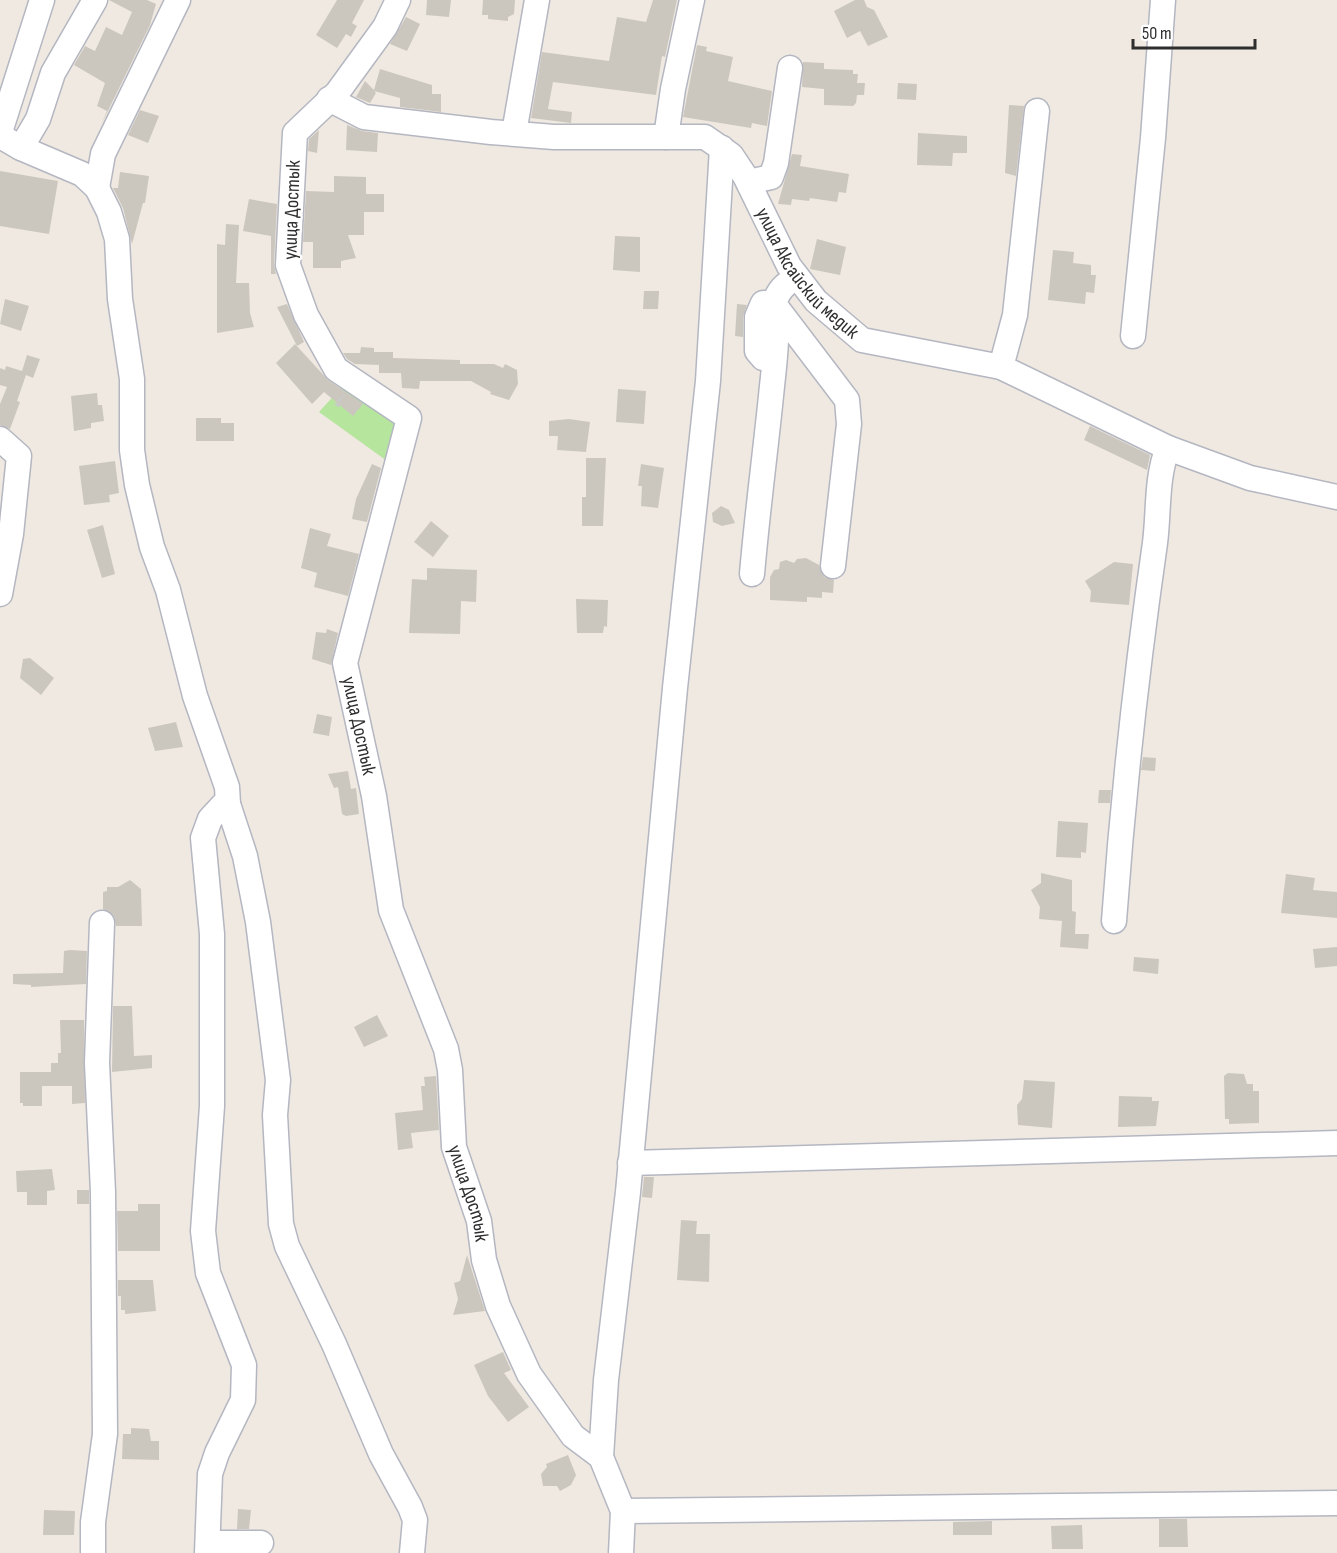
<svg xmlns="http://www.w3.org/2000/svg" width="1337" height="1553" font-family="'Sofia Sans Condensed',sans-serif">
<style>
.green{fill:#b6e59e}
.building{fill:#cbc7bf}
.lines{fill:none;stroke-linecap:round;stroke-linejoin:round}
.minor-casing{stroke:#b4b7c1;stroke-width:27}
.path{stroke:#c9c9c9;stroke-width:3;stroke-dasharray:4.5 3;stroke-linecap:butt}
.minor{stroke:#fff;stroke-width:24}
.labels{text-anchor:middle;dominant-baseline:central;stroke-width:4.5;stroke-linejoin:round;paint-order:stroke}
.street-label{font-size:20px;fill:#2e2e2e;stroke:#fff}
</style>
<rect width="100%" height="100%" fill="#efe9e1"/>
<path class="green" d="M349,379L408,419L394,466L319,412Z"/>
<path class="building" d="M109,0H147L156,4L150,25L101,125L107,111L97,106L105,83L74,65L85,46L95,51L106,27L122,35L132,12Z
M337,0H364L352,23L357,26L351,37L346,34L337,48L316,35Z
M427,0H451L449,17L426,15Z
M483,0H515L514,14L508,17V21L488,19V15H482Z
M653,0H677L665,57L662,56L656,95L553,82L548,109L572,112L571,123L531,118L542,52L609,61L617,17L646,22Z
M855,0H864L867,7L874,10L888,37L868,46L860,31L847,38L834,11Z
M406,17L420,24L407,51L390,44Z
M697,45L707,47L706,51L733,57L728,81L772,91L767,126L752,123L751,128L683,117Z
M803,62L824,63V69L853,70V74H858L857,83H865L864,95H857L856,103L853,106L824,105V89L802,87Z
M380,69L432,85V94H441V112L400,107V98L374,91L376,93L370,103L356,97L365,81L374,90Z
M898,83L917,84L916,100L897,99Z
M1009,105L1024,106L1016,176L1005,173Z
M140,110L159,116L148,143L128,135Z
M347,125L362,131L378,133L377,152L346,150Z
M319,130L317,153L308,151L309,139Z
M918,133L967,136V153H953L952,166L917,165Z
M792,154L802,155L800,166L849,174L846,193L839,192L837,202L810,198L809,201L792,199L791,205L778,204Z
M0,171L58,181L49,234L0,226Z
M120,172L149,176L145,203H143L132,244L123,208L113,188H118Z
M334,176L366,177V194H384V212H364V235H348L356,258L341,261V268H313V242H303L306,191L334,192Z
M249,199L277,204L274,264L276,274H271V236L243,231Z
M226,224L239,225L236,283H249L250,313L254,327L217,333V244L225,245Z
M615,236L640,237V272L613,270Z
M817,239L846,247L840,275L810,269Z
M1053,250L1074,252L1073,263L1091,265V275H1096L1094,293L1086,292L1085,304L1048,300Z
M644,291H659L658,309H643Z
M5,299L29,306L21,331L0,324Z
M287,304L304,342L297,346L277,307Z
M737,304L747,305L743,317V337L735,336Z
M295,344L328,380L363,404L353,416L324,392L312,404L276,363Z
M361,347L374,348V352H393V358L460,360V364H494L503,368L505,364L517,370L518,384L509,400L490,394L491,392L471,381H420L419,389L402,388L401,373H379V365L355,364L347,359L343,353H360Z
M27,355L40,359L33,378L26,375L17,401L20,402L10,429L0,425V404L7,387L0,385V368L5,370L6,366L22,371Z
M618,389L646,391L644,424L616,422Z
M97,393L98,405H102L104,421L91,423V428L74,431L71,396Z
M196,418H221V423H234V441H196Z
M569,419L590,422L586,452L557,450L558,436H549V421Z
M1090,426L1150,455L1147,470L1084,440Z
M586,458H606L603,526H582V497H586Z
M115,461L119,493L109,495L110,502L84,505L79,466Z
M372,464L381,468L367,522L352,519L356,499Z
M641,464L664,468L658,508L641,506L642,486H638Z
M721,506L729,510L735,523L722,526L713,522L712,513Z
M431,521L449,536L433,557L414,542Z
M103,525L115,574L102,578L87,530Z
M310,528L331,534L327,546L359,554L348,596L314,587L317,573L301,568Z
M806,558L819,565L824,577L834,580L833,593L822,592V598L807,597V602L770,600V577L774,570L779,569L780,562L786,560L794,563L797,559Z
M1114,562L1133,564L1129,605L1090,602L1091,591L1085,581Z
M427,568L477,570L476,602L461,601L460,634L409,633L412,579L427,580Z
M576,599L608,600L607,627L604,626L603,633H577Z
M327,629L338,633L331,665L312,659L316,632L326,633Z
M30,658L54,678L41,695L20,678L23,659Z
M317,714L332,717L329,736L313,733Z
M176,722L183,747L155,751L148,728Z
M1143,757L1156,758L1155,771L1141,770Z
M348,771L351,789L356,788L359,814L346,816L342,814L338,787L334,788L328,774Z
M1099,790H1111L1110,803H1098Z
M1058,821L1088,823L1086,853L1081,852V858L1056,857Z
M1041,873L1072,880V911L1076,912L1075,934H1089L1088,949L1060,947L1062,921L1039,919L1040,907L1031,890L1041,883Z
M1286,874L1315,878L1313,890L1337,892V918L1281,913Z
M130,880L141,889L142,926H116L114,916L103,909V892L107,891V887H118Z
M1337,947V966L1315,968L1313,949Z
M70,950L87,951L86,984L31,987V985L13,984V974L63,973L64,951Z
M1134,957L1159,959L1158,974L1133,971Z
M113,1006H132L134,1056L152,1055V1068L112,1072Z
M377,1015L388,1036L364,1047L354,1027Z
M60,1020H84L85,1103L72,1104V1086H42V1106H23V1103H20V1072H51V1063H58V1053H61Z
M1228,1073L1244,1074L1247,1084H1253V1091H1259V1123L1229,1124V1119H1225L1224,1076Z
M436,1076L439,1130L411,1133L413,1148L398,1150L395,1113L423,1110L421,1086H425L424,1077Z
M1024,1080L1055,1082L1052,1128L1018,1125L1017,1105L1022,1099Z
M1119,1096L1152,1097V1101H1159L1156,1126L1118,1127Z
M52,1169L55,1190L47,1191V1205H27V1192H17L16,1171Z
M644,1177H654L652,1198L642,1197Z
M77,1190H89V1204H77Z
M138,1204H160V1251H118L117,1211H138Z
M681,1220L697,1221L696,1234H710L709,1282L677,1280Z
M467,1255L485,1311L453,1315L458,1299L454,1283L460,1281Z
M118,1280H153L156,1311L125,1314V1310H121V1296H118Z
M503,1352L511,1370L504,1373L529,1407L508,1422L488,1396L474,1365Z
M131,1428L149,1429L151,1441H159V1460L122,1459L123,1434H131Z
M568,1455L576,1475L571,1485L560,1491L557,1486H543L541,1474L547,1467L546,1464Z
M238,1509L251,1510L249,1529H237Z
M44,1510L75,1511L74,1535H43Z
M1159,1519H1187L1188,1547H1159Z
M992,1521V1535H953V1522Z
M1082,1525L1083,1549H1052L1051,1526Z"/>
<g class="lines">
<defs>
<g id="minor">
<path id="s1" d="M398,0L385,27L337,93L295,133L288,265L306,315L336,369L409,418L345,663L374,796L391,910L446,1049L450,1070L454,1147L479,1221L484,1260L498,1306L529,1374L573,1436L601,1457"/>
<path id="s2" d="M329,99L364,117L491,132L554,137H705L731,155L745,176L789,266L816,301L862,340L1001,367L1168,448L1250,478L1337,497"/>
<path d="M0,132L42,0"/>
<path d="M514,133L537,0"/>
<path d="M0,136L21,148L82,174L97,188L109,212L117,239L120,299L132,379V450L137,485L152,547L168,590L195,696L227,787L228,804L245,856L258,922L278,1080L275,1115L281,1224L287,1246L334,1344L381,1454L410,1507L415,1520L412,1553"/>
<path d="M666,137L673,89L692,0"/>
<path d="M21,148L38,119L53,73L95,0"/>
<path d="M749,182L771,177L776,163L790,68"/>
<path d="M97,188L103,154L178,0"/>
<path d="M797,277C785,284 778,290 774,304L847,400L849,424L833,566"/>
<path d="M1133,336L1153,138L1163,0"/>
<path d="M1001,367L1015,315L1037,111"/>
<path d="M0,439L19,456L11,534L0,594"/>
<path d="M752,574C757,515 765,455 771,396C774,365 779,335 774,304L763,303L757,317V351L763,358L774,359"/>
<path d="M1114,921C1123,795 1137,668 1155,543C1159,513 1156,476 1168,448"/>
<path d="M630,1163L1337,1143"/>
<path d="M623,1511L1337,1503"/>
<path d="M208,1543H261"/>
<path d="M93,1553V1522L105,1434L103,1192L97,1063L102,923"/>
<path d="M207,1553L210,1474L217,1453L243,1400L244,1365L208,1273L203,1231L212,1106V934L203,838L210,819L223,805L228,804"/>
<path d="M621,1553L623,1511L601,1457L606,1380L628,1192L675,688L708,381L722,148"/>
</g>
</defs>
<use href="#minor" class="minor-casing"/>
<path class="path" d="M340,406L336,404L344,395"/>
<use href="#minor" class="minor"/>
</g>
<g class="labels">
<g class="street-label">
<text transform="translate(292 210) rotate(-88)">улица Достык</text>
<text stroke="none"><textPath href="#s2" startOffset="555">улица Аксайский медик</textPath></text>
<text stroke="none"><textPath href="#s1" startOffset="822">улица Достык</textPath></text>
<text stroke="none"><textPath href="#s1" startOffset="1306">улица Достык</textPath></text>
</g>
</g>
<path d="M1133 39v9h122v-9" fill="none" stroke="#2e2e2e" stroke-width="3"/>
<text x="1142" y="39" font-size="18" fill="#2e2e2e" stroke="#ffffff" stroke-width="4.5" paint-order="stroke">50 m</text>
</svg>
